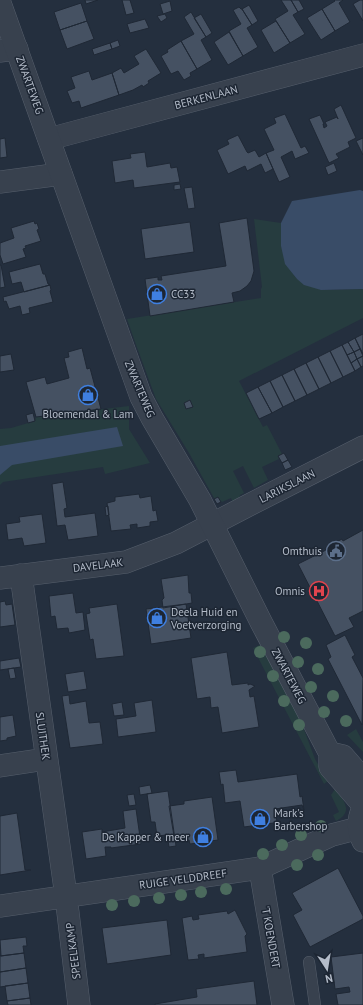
<svg xmlns="http://www.w3.org/2000/svg" width="363" height="1005" font-family="'PT Sans',sans-serif">
<style>
.green{fill:#263c3f}
.water{fill:#394c67}
.building{fill:#455162;stroke:#1f2835}
.lines{fill:none;stroke-linecap:round;stroke-linejoin:round}
.service-casing{stroke:#565f6c;stroke-width:12}
.minor-casing{stroke:#565f6c;stroke-width:23}
.tertiary-casing{stroke:#565f6c;stroke-width:23}
.service{stroke:#38414e;stroke-width:11}
.minor{stroke:#38414e;stroke-width:22}
.tertiary{stroke:#38414e;stroke-width:22}
.tree{fill:#4b6a5d}
.labels{text-anchor:middle;dominant-baseline:central;stroke-width:3;stroke-linejoin:round;paint-order:stroke}
.street-label{font-size:11px;fill:#b4bcc9;stroke:#1d2633}
.poi-label{font-size:11px;fill:#b4bcc9;stroke:#1d2633;text-anchor:start}
</style>
<rect width="100%" height="100%" fill="#242f3e"/>
<path class="green" d="M254,219L281,223V246L292,272L297,279L321,290L363,289V318L239,381L263,427L267,425L282,454L278,456L279,459L262,467L268,480L254,488L243,466L233,471L244,493L240,495L238,502L233,503L231,498L222,502L214,498L189,453L156,399L135,342L127,319L261,298V289L262,287Z
M129,406V429L150,463L105,474L103,467L3,482L0,485V429L11,428L35,421L36,417Z
M262,644L299,716L315,759L328,781L324,784L253,648Z
M356,729L363,742V752L347,735Z
M335,789C344,800 354,812 336,821L333,815L339,812L331,795Z"/>
<path class="water" d="M360,190L363,191V289L321,290L304,285L297,279L285,264L281,246V223L292,201Z
M117,427L123,446L12,465L0,475V446Z"/>
<path class="building" d="M85,0H98L86,4Z
M122,0H130L134,13L126,15Z
M281,0H291L298,12L293,15L305,34L290,43L275,19L288,11Z
M291,0H299L304,9L298,12Z
M334,0H343L339,3L350,22L335,31L322,9L335,1Z
M360,0H363V21L353,4Z
M170,1L172,11L163,14L160,4Z
M81,3L87,21L60,30L54,12Z
M249,5L258,21L252,25L242,9Z
M239,7L241,9H242L252,25L247,28L258,47L243,56L229,31L241,24L233,10Z
M322,9L335,31L321,40L307,18Z
M191,12L206,37L201,40L212,60L197,69L181,41L194,34L184,17Z
M165,14L167,18L161,22L157,16Z
M201,14L212,33L206,37L194,18Z
M145,19L149,28L130,33L127,24Z
M87,21L94,39L67,49L60,30Z
M276,21L290,43L274,53L261,30Z
M229,32L243,56L228,65L214,42Z
M118,40L120,46L112,49L110,43Z
M181,41L197,69L190,73L191,76L184,80L178,71L171,74L161,56L168,52L167,50Z
M110,43L112,49L94,55L92,49Z
M146,49L161,73L148,81L149,83L143,87L142,85L133,90L119,95L112,73L121,68L124,73L139,64L134,56Z
M89,71L92,80L112,73L119,95L81,108L79,101L72,103L67,91L75,88L71,77Z
M341,105L356,138L348,142L350,147L336,154L339,158L329,163L309,119L320,115L324,124H323L324,128L327,126L325,122L337,117L338,119L334,109Z
M285,114L301,148L305,146L309,153L295,159L292,151L281,157L290,177L279,182L266,153L274,150L264,129L276,123L274,118Z
M238,135L247,152L248,153L255,150L259,157L266,153L273,169L265,173L261,164L247,171L245,166L228,174L217,150L229,144L227,140Z
M5,138L7,157L0,158V139Z
M363,138V155L356,141Z
M145,152L147,167L170,163L171,168L177,167L180,182L134,188L133,180L115,183L112,161L131,158L130,154Z
M334,163L337,171L328,175L325,167Z
M180,184L181,189L174,190V185Z
M192,187L195,208L188,209L184,188Z
M247,218L254,271L251,281L247,286L240,291L232,293L234,302L150,316L145,279L158,277V280H162L161,276L226,266L219,223Z
M34,221L35,224L37,223L39,229L37,230L41,241L25,246L26,248L23,249L26,257L3,264L0,255V243L14,238L11,228Z
M190,222L194,252L145,259L141,229Z
M40,264L43,274H45L48,284L50,285L24,292L21,282L12,284L9,272Z
M0,265H1L5,287L0,288Z
M50,285L51,290L50,291L53,302L29,308L30,313L22,315L20,306L9,309L6,301L4,302L3,297Z
M363,334V354L355,338Z
M355,338L360,349L354,352L348,342Z
M348,342L354,352L347,355L342,345Z
M342,345L355,371L343,377L330,351Z
M82,348L87,369L90,368L101,409L36,417L26,382L45,377L47,384L69,378L64,358L69,357L68,352Z
M360,349L363,356L357,359L354,352Z
M330,351L343,377L331,383L318,357Z
M354,352L357,359L351,363L347,355Z
M11,354L14,370L0,372V356Z
M363,356V366L361,367L357,359Z
M318,357L331,383L319,389L306,363Z
M357,359L361,367L355,371L351,363Z
M306,363L319,389L307,395L294,369Z
M294,369L307,395L295,401L282,375Z
M282,375L295,401L283,407L270,381Z
M270,381L283,407L272,413L258,387Z
M258,387L272,413L259,419L246,393Z
M190,400L193,407L186,409L184,403Z
M33,413L35,421L28,423L26,415Z
M284,453L288,460L282,463L278,456Z
M288,460L292,467L285,470L282,463Z
M63,482L67,508L64,509L65,517L95,513L98,536L68,540L65,525L57,526L52,484Z
M139,494L140,498L151,496L153,511L156,510L158,521L150,522V526L137,528V524L130,525L131,529L111,531L107,503L115,501V497Z
M218,497L221,502L217,504L214,499Z
M108,506L109,515L106,516L105,507Z
M42,514L46,543L24,546L22,538L8,540L6,524L20,522L19,517Z
M363,530V611L349,618L354,627L335,636L298,564L326,550L325,548L342,539L343,541Z
M188,575L189,593H191L192,603L163,608L162,600L164,598L161,579Z
M73,593L76,613L83,612L85,630L69,633L68,628L57,629L55,616L51,617L49,596Z
M5,601L6,605L12,604L15,625L0,627V602Z
M117,604L124,656L96,659L93,639L90,640L86,614L90,613L89,608Z
M186,604L191,638L151,644L146,609Z
M345,635L355,655L352,657L363,678L362,725L328,659L331,657L326,645Z
M227,652L232,685L248,683V685L250,684L255,686L249,690L250,697L254,696L259,727L222,733L218,707L211,708L210,697L197,699L191,658Z
M19,658L21,667L0,670V661Z
M14,668L16,678L10,679L8,669Z
M84,671L87,689L68,692L65,674Z
M69,695L70,704L86,701L89,723L100,722L103,744L70,748L62,696Z
M152,700L156,732L118,737L116,719L136,716L134,703Z
M122,702L124,715L114,716L112,704Z
M13,715L16,736L7,738V740L0,741V717Z
M236,770L238,782L297,774L300,797L302,796L304,810L302,805L275,809L277,822H281L244,827L240,801L225,803L223,784L221,785L219,772Z
M150,785L152,793L140,795L139,787Z
M168,791L176,846L169,847L167,835L157,836L155,822H151L147,794Z
M134,794L136,805L129,806L127,795Z
M212,797L218,840L190,844L189,840L175,842L169,806L184,804V801Z
M136,809L141,844L111,848V847H105L106,856L86,859L82,832L102,829V832L125,828L123,811Z
M17,813L25,870H31L0,875V816Z
M338,868L363,916V919L310,947L293,915L302,910L292,893Z
M235,910L247,934L245,936L247,952L204,958V954L198,955L199,959L188,960L182,918L192,916L193,920L199,919L198,915L227,911L228,914Z
M167,920L171,955L107,964L102,928Z
M26,937L27,946H23L24,953L1,956L0,940Z
M24,953L26,968L0,972V956Z
M363,953V1005H338L336,994L350,992L349,987L335,989L331,957Z
M26,968L28,983L0,987V972Z
M254,981L257,1005H155V1004L197,997L196,989Z
M28,983L30,998L7,1001L5,986Z
M30,998L31,1005H8L7,1001Z"/>
<g class="lines">
<defs>
<path id="service" d="M309,962L315,1005"/>
<path id="minor" d="M0,51L17,49
M49,139L363,55
M0,182L61,174
M21,575L66,896L79,1005
M0,578L126,562L176,543L249,505L363,447
M0,766L46,759
M260,868L283,1005
M0,906L260,868L332,835L359,828"/>
<path id="tertiary" d="M0,3L141,397L152,418L200,500L261,622L327,748L330,753V767L363,805
M330,753L343,756L363,779
M363,808C358,819 357,830 363,841"/>
</defs>
<use href="#service" class="service-casing"/>
<use href="#minor" class="minor-casing"/>
<use href="#tertiary" class="tertiary-casing"/>
<use href="#service" class="service"/>
<use href="#minor" class="minor"/>
<use href="#tertiary" class="tertiary"/>
</g>
<g class="tree">
<circle cx="284" cy="637" r="6"/>
<circle cx="306" cy="643" r="6"/>
<circle cx="260" cy="652" r="6"/>
<circle cx="298" cy="662" r="6"/>
<circle cx="318" cy="669" r="6"/>
<circle cx="273" cy="676" r="6"/>
<circle cx="311" cy="687" r="6"/>
<circle cx="333" cy="696" r="6"/>
<circle cx="284" cy="701" r="6"/>
<circle cx="324" cy="712" r="6"/>
<circle cx="346" cy="721" r="6"/>
<circle cx="299" cy="725" r="6"/>
<circle cx="321" cy="826" r="6"/>
<circle cx="301" cy="835" r="6"/>
<circle cx="282" cy="845" r="6"/>
<circle cx="263" cy="854" r="6"/>
<circle cx="318" cy="855" r="6"/>
<circle cx="297" cy="865" r="6"/>
<circle cx="226" cy="889" r="6"/>
<circle cx="201" cy="892" r="6"/>
<circle cx="181" cy="895" r="6"/>
<circle cx="159" cy="898" r="6"/>
<circle cx="134" cy="901" r="6"/>
<circle cx="112" cy="905" r="6"/>
</g>
<defs>
<symbol id="shop-ring" viewBox="-11 -11 22 22"><circle r="9.5" fill="#1d2633" stroke="#3f7fe0" stroke-width="1.5"/><path d="M-5-2.5h2.3a2.7 3.5 0 0 1 5.4 0H5L5.5 6h-11ZM-1.5-2.5h3a1.5 2.3 0 0 0-3 0Z" fill="#3f7fe0"/></symbol>
<symbol id="civic-ring" viewBox="-11 -11 22 22"><circle r="9.5" fill="#1d2633" stroke="#5c6f8a" stroke-width="1.5"/><path d="M-.6-6.5H3V-4.5H.6V-3L4-1V1h2V6H-6V1h2V-1L-.6-3ZM-1.2 2.5V6h2.4V2.5Z" fill="#5c6f8a"/></symbol>
<symbol id="hospital-ring" viewBox="-11 -11 22 22"><circle r="9.5" fill="#1d2633" stroke="#e0444e" stroke-width="1.5"/><path d="M-5-5h3v3.5h4V-5h3V5h-3V1.5h-4V5h-3Z" fill="#e0444e"/></symbol>
</defs>
<g fill-rule="evenodd">
<use href="#shop-ring" x="146" y="283" width="22" height="22"/>
<use href="#shop-ring" x="77" y="384" width="22" height="22"/>
<use href="#civic-ring" x="325" y="540" width="22" height="22"/>
<use href="#hospital-ring" x="308" y="580" width="22" height="22"/>
<use href="#shop-ring" x="146" y="607" width="22" height="22"/>
<use href="#shop-ring" x="249" y="808" width="22" height="22"/>
<use href="#shop-ring" x="192" y="826" width="22" height="22"/>
</g>
<g class="labels">
<g class="street-label">
<text transform="translate(30 85) rotate(70)">ZWARTEWEG</text>
<text transform="translate(206 97) rotate(-15)">BERKENLAAN</text>
<text transform="translate(140 389) rotate(67)">ZWARTEWEG</text>
<text transform="translate(287 486) rotate(-27)">LARIKSLAAN</text>
<text transform="translate(98 565) rotate(-7)">DAVELAAK</text>
<text transform="translate(289 676) rotate(62)">ZWARTEWEG</text>
<text transform="translate(43 736) rotate(82)">SLUITHEK</text>
<text transform="translate(183 879) rotate(-8)">RUIGE VELDDREEF</text>
<text transform="translate(271 937) rotate(80)">'T KOENDERT</text>
<text transform="translate(73 951) rotate(-97)">SPEELKAMP</text>
</g>
<g class="poi-label">
<text x="171" y="294">CC33</text>
<text x="88" y="414" text-anchor="middle">Bloemendal &amp; Lam</text>
<text x="322" y="551" text-anchor="end">Omthuis</text>
<text x="305" y="591" text-anchor="end">Omnis</text>
<text x="171" y="612">Deela Huid en<tspan x="171" dy="13">Voetverzorging</tspan></text>
<text x="274" y="813">Mark's<tspan x="274" dy="13">Barbershop</tspan></text>
<text x="189" y="837" text-anchor="end">De Kapper &amp; meer</text>
</g>
</g>
<g transform="translate(327 969) rotate(168)" stroke="#1d2633" stroke-width="3" paint-order="stroke">
<path d="M0-3L7 15L0 10L-7 15Z" fill="#b4bcc9"/>
<text y="-6" font-size="11" font-weight="bold" text-anchor="middle" fill="#b4bcc9">N</text>
</g>
</svg>
